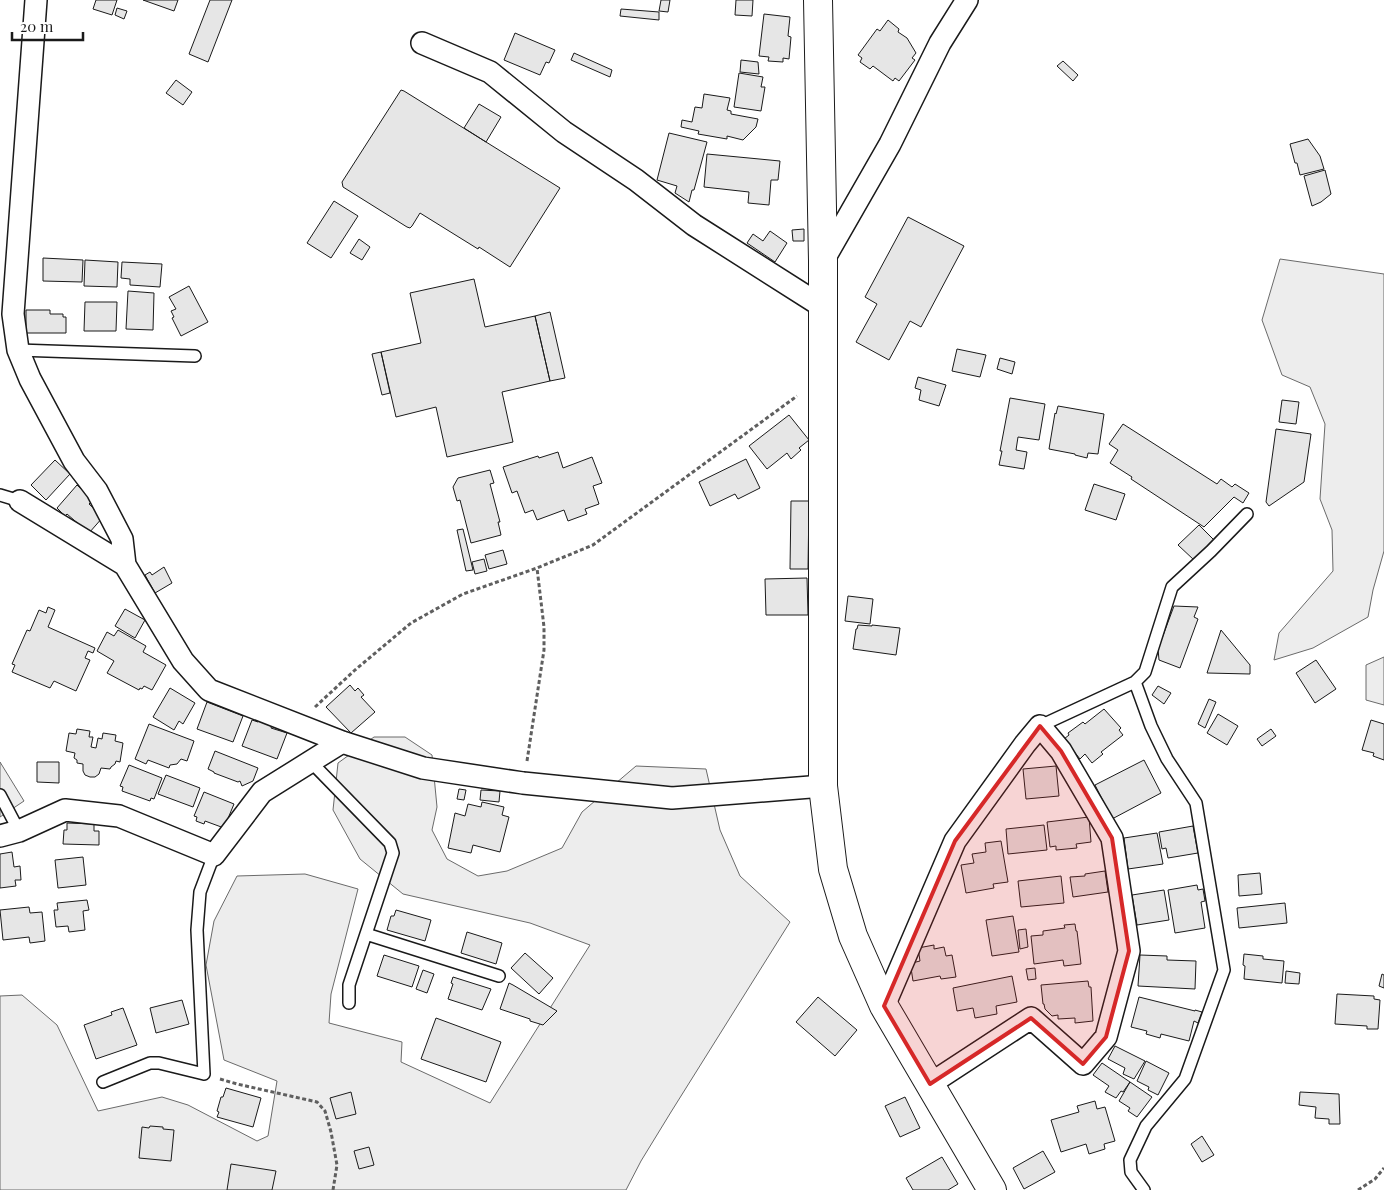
<svg xmlns="http://www.w3.org/2000/svg" width="1384" height="1190" font-family="'Playfair Display',serif">
<style>
.green{fill:#ededed;stroke:#6a6a6a}
.building{fill:#e6e6e6;stroke:#1a1a1a}
.lines{fill:none;stroke-linecap:round;stroke-linejoin:round}
.lane-casing{stroke:#1a1a1a;stroke-width:14}
.street-casing{stroke:#1a1a1a;stroke-width:24}
.secondary-casing{stroke:#1a1a1a;stroke-width:30}
.path{stroke:#5f5f5f;stroke-width:3;stroke-dasharray:4 2.5;stroke-linecap:butt}
.lane{stroke:#fff;stroke-width:11}
.street{stroke:#fff;stroke-width:21}
.secondary{stroke:#fff;stroke-width:28}
.marked{fill:#d62828;fill-opacity:0.2;stroke:#d62828;stroke-width:4;stroke-linejoin:round}
</style>
<rect width="100%" height="100%" fill="#fff"/>
<path class="green" d="M1280,259L1384,274V551L1373,590L1368,617L1313,648L1274,660L1279,633L1333,571L1332,530L1320,499L1325,424L1310,387L1282,375L1262,320Z
M1384,657V705L1366,700V665Z
M374,737H405L432,755L437,807L432,830L447,859L478,876L507,871L562,848L582,812L636,766L706,769L720,830L740,876L790,922L671,1112L641,1161L626,1190H0V996L22,995L57,1025L98,1111L162,1097L188,1105L257,1141L268,1136L277,1081L224,1060L206,965L214,921L237,876L305,874L358,889L331,994L329,1023L402,1042L401,1062L490,1103L590,945L530,923L403,894L360,859L333,810L338,763Z
M0,762L24,801L0,817Z"/>
<path class="building" d="M96,0H117L112,15L93,9Z
M143,0H178L174,11Z
M210,0H232L208,62L189,54Z
M661,0H670L668,12L659,11Z
M736,0H753L752,16L735,15Z
M117,8L127,11L124,19L115,15Z
M621,9L659,12V20L620,16Z
M764,14L790,17L788,36L791,37L789,59L783,58V62L768,61L769,57L759,56Z
M888,20L899,29L898,32L907,38L916,53L912,58L915,60L899,81L895,78L893,81L873,66L870,69L860,62L862,58L858,55L877,29L880,31Z
M515,33L555,50L549,63L546,62L540,75L504,60Z
M574,53L612,70L610,77L571,60Z
M741,60L758,62L759,74L740,72Z
M1063,61L1078,75L1073,81L1057,66Z
M739,73L763,77L761,87H765L761,111L734,107Z
M176,80L192,92L183,105L166,93Z
M401,90L404,91L560,188L510,267L479,247L478,249L420,213L412,226L410,228L407,227L343,187L342,182Z
M704,94L730,98L727,110L731,111V114L758,119L756,127L743,140L727,136V139L698,134L699,131L681,127L682,120L692,122L695,107L702,108Z
M479,104L501,117L486,142L464,128Z
M669,133L707,142L694,190H692L689,202L675,193L677,186L657,180Z
M1308,139L1320,156L1324,169L1300,175L1297,163H1295L1290,144Z
M707,154L780,161L778,180H771L769,205L748,203L749,192L704,187Z
M1325,170L1331,194L1321,202L1312,206L1304,176Z
M334,201L358,216L331,258L307,243Z
M908,217L964,246L921,327L910,321L889,360L856,342L877,304L865,297Z
M804,229V241H793L792,230Z
M770,231L787,243L775,262L747,243L753,234L763,241Z
M359,239L370,247L362,260L350,253Z
M43,258L83,260L82,282L43,281Z
M85,260L118,262L117,287L84,286Z
M122,262L162,264L160,287L130,285V279L121,278Z
M474,279L485,327L535,316L550,381L502,392L513,442L447,457L436,407L396,417L381,352L421,343L410,293Z
M189,286L208,322L181,336L172,318L174,317L171,311L176,309L169,297Z
M128,291L154,293L153,330L126,329Z
M85,302H117L116,331H84Z
M26,310H50V314H63V317H66V333H26Z
M550,312L565,378L550,381L535,316Z
M957,349L986,355L980,377L952,371Z
M381,352L390,393L382,395L372,354Z
M1000,358L1015,362L1012,374L997,369Z
M918,377L946,385L939,406L919,400L921,390L915,388Z
M1010,398L1045,404L1039,440L1018,437L1016,450L1027,452L1024,469L999,465L1002,451H1000Z
M1282,400L1299,402L1296,424L1279,422Z
M1058,406L1104,414L1098,454L1088,453L1087,458L1075,455V454L1049,449L1055,413L1056,414Z
M789,415L809,440L799,448L801,450L791,459L787,453L767,469L749,446Z
M1123,424L1217,484L1221,479L1232,487L1235,484L1249,493L1243,503L1234,497L1204,527L1131,479L1132,477L1110,463L1118,450L1109,444Z
M1276,429L1311,434L1304,482L1269,506L1266,502Z
M558,452L563,468L592,457L602,483L593,486L599,504L585,509L587,514L568,521L564,510L537,520L533,510L525,513L517,491L512,493L503,467L538,456L539,458Z
M746,459L760,488L738,499L735,494L710,506L699,482Z
M55,460L70,474L46,500L31,485Z
M490,470L494,483L490,484L500,522H498L501,535L471,543L460,500L457,501L453,487L458,478Z
M1094,484L1125,494L1116,520L1085,510Z
M77,485L93,500L89,504L103,517L89,533L67,514L65,516L57,508Z
M791,501H809L808,569H790Z
M1199,525L1214,540L1194,560L1178,545Z
M463,529L473,570L466,571L457,530Z
M503,550L507,564L489,569L485,555Z
M484,559L487,571L475,574L472,562Z
M164,567L172,583L155,593L145,575L150,572L152,575Z
M807,578L808,615H766L765,579Z
M848,596L873,599L870,624L845,621Z
M1174,606L1198,607L1194,617L1198,619L1180,668L1159,660L1158,649Z
M48,607L55,610L48,627L95,648L93,653L88,651L85,658L90,660L76,691L54,681L50,688L12,672L15,665L12,664L27,630L30,631L39,610L46,613Z
M125,609L145,620L135,638L115,626Z
M858,625L872,626V625L900,628L896,655L853,649L856,629H857Z
M118,630L146,646L143,652L166,665L152,690L144,686L142,689L140,688L139,690L107,673L114,661L97,651L107,632L114,636Z
M1221,630L1250,665V674L1207,673Z
M1316,660L1336,689L1315,703L1296,673Z
M350,685L355,691L358,688L364,695L361,697L375,712L351,733L326,707Z
M1158,686L1171,693L1164,704L1152,695Z
M170,688L195,703L183,724L179,721L174,730L153,717Z
M1209,699L1216,702L1205,728L1198,724Z
M207,702L243,716L233,742L197,729Z
M1104,709L1121,728L1119,730L1123,735L1101,752L1103,754L1092,763L1085,754L1080,759L1064,739L1069,735L1068,733L1083,722L1085,724Z
M1218,714L1238,726L1227,745L1207,733Z
M252,720L258,722L259,720L272,725L271,728L287,733L277,759L242,746Z
M1371,720L1384,724V760L1373,756L1374,753L1362,750Z
M149,724L194,741L187,761L181,759L177,764L170,765L169,768L148,760L146,764L135,759Z
M77,729L90,731L89,737H93L91,747L96,748L98,738L102,739L103,733L116,735L115,741L123,743L120,762L116,761L115,764L111,767L110,769L101,768L99,774L95,777H90L85,775L83,771V764L77,763V760L74,758L75,753L66,751L69,733L76,734Z
M1271,729L1276,736L1262,746L1257,739Z
M215,751L258,768L253,781L242,786L240,781L238,782L214,773V772L208,769Z
M1144,760L1161,793L1112,819L1095,785Z
M37,762H59V783L37,782Z
M129,765L162,778L154,799L151,798L150,801L122,791L123,787L120,786Z
M1056,766L1059,796L1026,799L1023,769Z
M166,775L200,788L193,807L158,794Z
M459,789L466,790L464,800L457,799Z
M481,790L500,791L499,802L480,800Z
M204,792L234,804L224,828L205,821L204,824L196,821L197,817L194,816Z
M482,802L504,807L502,815L509,817L500,852L473,845L471,853L448,848L455,813L465,816L468,804L481,807Z
M1089,817L1091,842L1076,844L1077,848L1056,850V846L1050,847L1047,822Z
M67,823L94,824V831H99V845L63,844L64,830H67Z
M1044,825L1047,850L1008,854L1006,829Z
M1193,826L1198,853L1168,858L1166,848L1162,849L1159,832Z
M1157,833L1163,864L1128,869L1124,838Z
M1001,841L1008,882L993,884L994,888L966,893L961,865L974,863L972,854L986,852L985,843Z
M12,852L14,867L20,866L21,880H15L16,886L0,888V854Z
M83,857L86,885L58,888L55,860Z
M1105,871L1108,892L1073,897L1070,877L1085,876V874Z
M1260,873L1262,894L1239,896L1238,875Z
M1061,876L1064,903L1021,907L1018,881Z
M1197,885L1198,890L1203,889L1205,901L1201,902L1205,928L1175,933L1168,890Z
M1164,890L1169,920L1137,925L1132,895Z
M87,900L89,910L83,911L85,930L69,932L68,926L56,927L54,910H58L57,903Z
M1285,903L1287,923L1239,928L1237,908Z
M29,907L30,913L42,912L45,941L30,943L29,937L3,940L0,910Z
M396,910L431,920L425,941L387,930L391,916H394Z
M1013,916L1019,952L992,956L986,920Z
M1075,924L1076,931H1077L1081,964L1064,966L1063,960L1034,964L1031,936L1043,935V931L1065,928L1064,925Z
M1026,929L1028,947L1020,949L1018,930Z
M467,932L502,943L496,964L461,953Z
M934,945V949L944,947L946,956L952,955L956,977L941,979L940,976L913,981L911,968L913,967L912,963L920,961L918,948Z
M525,953L553,978L539,994L511,968Z
M1244,954L1263,956V959L1284,961L1282,983L1244,979L1245,966L1243,965Z
M384,955L419,966L412,987L377,976Z
M1140,955L1167,956V960L1196,961L1195,989L1138,986Z
M1035,968L1036,979L1028,980L1026,969Z
M423,970L434,974L427,993L416,989Z
M1286,971L1300,973L1299,984L1285,983Z
M1382,974L1384,975V988L1379,986Z
M1012,976L1017,1002L996,1006L997,1014L975,1018L973,1008L957,1011L953,988Z
M453,977L491,989L482,1010L448,999L453,984L451,983Z
M1088,981L1089,987H1091L1093,1021L1075,1023V1018L1058,1019V1015L1052,1016L1045,1009L1044,1004H1043L1041,985Z
M509,983L513,985L557,1011L543,1025L530,1021V1019L500,1009Z
M1337,994L1374,996V999L1380,1000L1378,1029H1367V1026L1335,1024Z
M818,997L857,1030L835,1056L796,1022Z
M1139,997L1195,1011V1010L1202,1012L1198,1023L1194,1021L1189,1041L1161,1034L1160,1038L1146,1034L1147,1031L1131,1027Z
M182,1000L189,1024L156,1033L150,1008Z
M123,1008L137,1045L96,1059L84,1025L112,1015L111,1012Z
M436,1018L501,1042L486,1082L421,1059Z
M1115,1046L1145,1061L1134,1079L1123,1074L1125,1068L1108,1059Z
M1146,1061L1169,1073L1158,1095L1148,1090L1149,1087L1137,1081Z
M1102,1063L1130,1082L1123,1092L1121,1091L1116,1098L1105,1092L1109,1086L1093,1075Z
M1130,1082L1152,1097L1137,1117L1128,1111L1130,1108L1119,1101Z
M226,1088L261,1098L253,1127L217,1117L219,1112L217,1111L221,1097H223Z
M351,1092L356,1114L336,1119L330,1098Z
M1300,1092L1339,1094L1340,1124H1329V1119L1315,1118L1316,1107L1299,1105Z
M905,1097L920,1128L900,1137L885,1106Z
M1095,1101L1097,1109L1105,1107L1115,1141L1104,1144L1105,1149L1089,1154L1086,1144L1061,1152L1051,1120L1079,1112L1077,1106Z
M150,1126L163,1127V1129L174,1130L171,1161L139,1158L142,1127L149,1128Z
M1202,1136L1214,1155L1202,1162L1191,1144Z
M369,1147L374,1165L359,1169L354,1151Z
M1043,1151L1055,1172L1024,1189L1013,1168Z
M942,1157L958,1184L948,1190H913L906,1178Z
M231,1164L276,1171L272,1190H227Z"/>
<g class="lines">
<defs>
<path id="lane" d="M18,350L195,356
M0,495L20,501
M1135,682L1151,726L1167,759L1196,803L1224,970L1185,1079L1146,1126L1130,1160L1131,1172L1144,1190
M1040,726L1135,682L1145,672L1172,587L1211,551L1247,514
M311,762L390,843L393,853L349,985V1003
M0,795L19,831
M366,934L499,976
M103,1082L150,1063H159L204,1074L197,930L200,892L214,855"/>
<path id="street" d="M36,0L13,314L18,350L30,379L74,461L97,491L122,539L125,565L183,661L209,690L342,742L423,768L523,783L672,798L823,786
M422,43L490,72L564,132L636,180L694,225L823,307
M823,261L890,144L940,43L967,0
M20,501L125,565
M0,836L19,831L65,810L119,816L214,855L262,792L342,742
M884,1006L955,841L1025,744L1040,726L1061,751L1112,838L1129,951L1106,1037L1083,1064L1031,1018L930,1084"/>
<path id="secondary" d="M818,0L823,261V786L833,869L853,936L884,1006L992,1190"/>
</defs>
<use href="#lane" class="lane-casing"/>
<use href="#street" class="street-casing"/>
<use href="#secondary" class="secondary-casing"/>
<path class="path" d="M315,707L355,670L411,623L463,594L537,568L593,545L797,396
M527,761L544,650V627L537,568
M220,1079L237,1084L317,1102L325,1111L331,1132L337,1165L333,1190
M1358,1190L1375,1179L1384,1168"/>
<use href="#lane" class="lane"/>
<use href="#street" class="street"/>
<use href="#secondary" class="secondary"/>
</g>
<path class="marked" d="M1040,726L1061,751L1112,838L1129,951L1106,1037L1083,1064L1031,1018L930,1084L884,1006L955,841Z"/>
<path d="M12 32v8h71v-8" fill="none" stroke="#1a1a1a" stroke-width="2.5"/>
<text x="20" y="32" font-size="15" fill="#1a1a1a" stroke="#ffffff" stroke-width="4" paint-order="stroke">20 m</text>
</svg>
